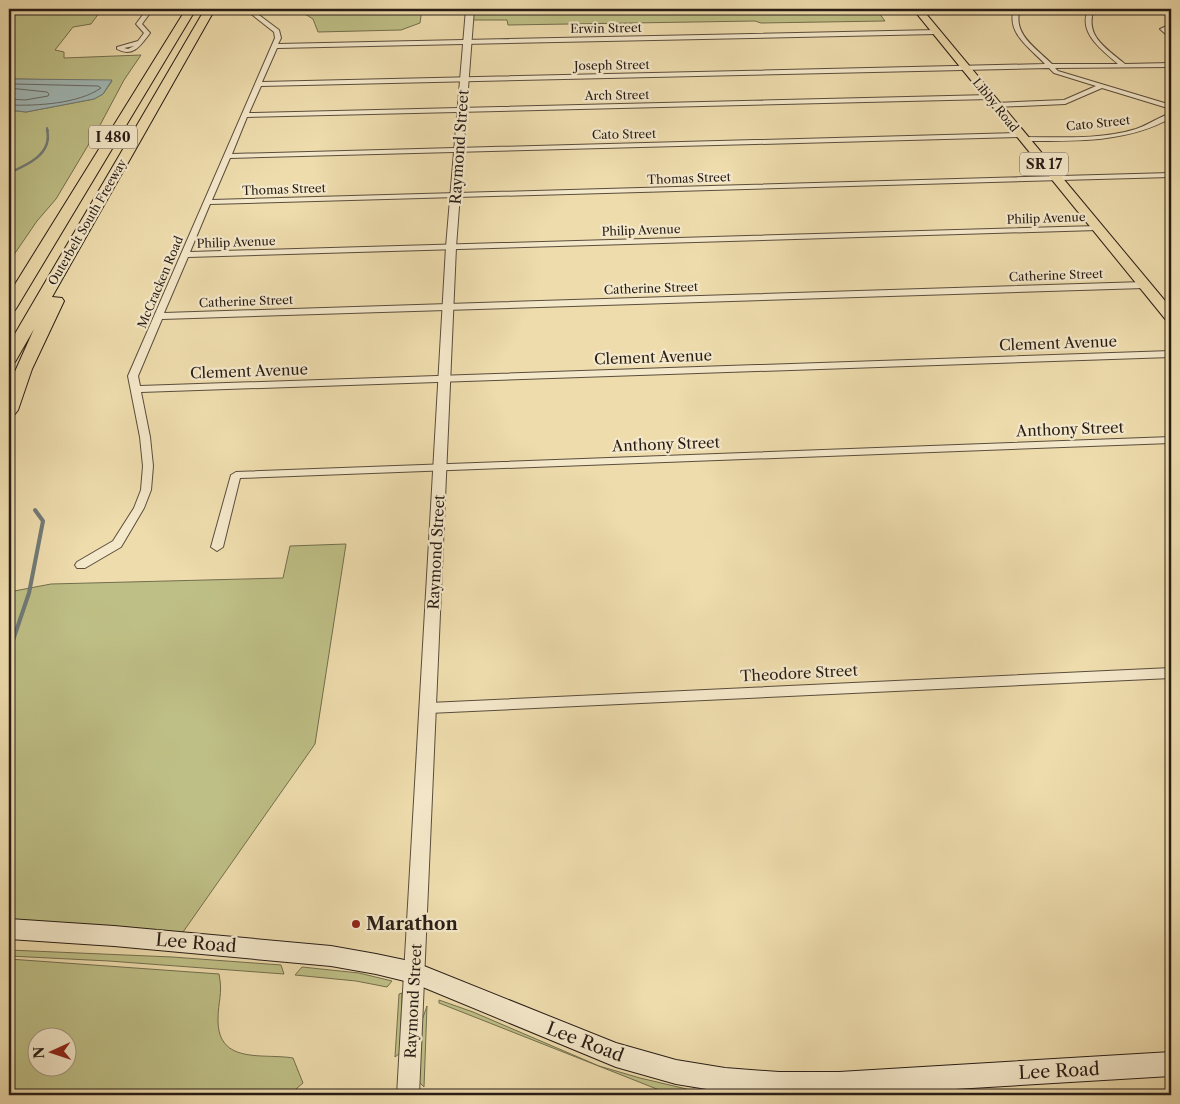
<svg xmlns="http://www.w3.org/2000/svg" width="1180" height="1104" font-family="'Libre Caslon Text',serif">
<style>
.green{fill:#bebf86;stroke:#736e4e;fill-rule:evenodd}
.water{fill:#a0b8b7;stroke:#707a77}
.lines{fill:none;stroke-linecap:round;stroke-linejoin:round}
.shore{stroke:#646a66;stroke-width:1}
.stream-far2{stroke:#707a77;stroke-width:2}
.stream-far1{stroke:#707a77;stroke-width:2.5}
.stream{stroke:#707a77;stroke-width:4}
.minor-casing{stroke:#5a4d3c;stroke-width:2}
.tertiary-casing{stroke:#5a4d3c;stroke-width:2}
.secondary-casing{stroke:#281d16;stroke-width:2}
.primary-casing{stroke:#281d16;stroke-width:2}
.motorway-casing{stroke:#281d16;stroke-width:2}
.minor{fill:#f4e8ca;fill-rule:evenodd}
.tertiary{fill:#f4e8ca;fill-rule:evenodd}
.secondary{fill:#f4e8ca;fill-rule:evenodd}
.primary{fill:#eedcad;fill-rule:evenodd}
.motorway{fill:#eedcad;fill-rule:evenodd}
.poi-dot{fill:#8f2418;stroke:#f4e8ca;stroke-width:2}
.labels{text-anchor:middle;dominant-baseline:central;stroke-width:4.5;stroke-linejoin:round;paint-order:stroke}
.far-street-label{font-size:12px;fill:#281d16;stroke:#f4e8ca}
.shield{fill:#f4e8ca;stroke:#655a4c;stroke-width:1}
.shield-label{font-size:14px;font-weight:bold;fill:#281d16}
.street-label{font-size:15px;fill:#281d16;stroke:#f4e8ca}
.near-poi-label{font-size:18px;font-weight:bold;fill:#281d16;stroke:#f4e8ca;text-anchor:start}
.near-street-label{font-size:18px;fill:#281d16;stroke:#f4e8ca}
</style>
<rect width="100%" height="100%" fill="#eedcad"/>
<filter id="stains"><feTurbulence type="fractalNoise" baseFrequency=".004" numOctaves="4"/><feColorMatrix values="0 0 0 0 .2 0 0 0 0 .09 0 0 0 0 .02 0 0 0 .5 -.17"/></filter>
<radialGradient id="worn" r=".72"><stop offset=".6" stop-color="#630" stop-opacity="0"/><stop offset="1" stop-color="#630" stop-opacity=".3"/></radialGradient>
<path class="green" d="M9,9H102L91,24L73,27L55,50L64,52V58L141,55L124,80L99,127L56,199L37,221L9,262V110L26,112L94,99L103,94L112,81L16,79L9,76Z
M297,9H422L420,23L401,30L318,32L313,19Z
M470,9H876L885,21L761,23L755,21L508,25L507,20H469Z
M346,544L315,744L176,942L9,929V592L51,584L283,578L290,546Z
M9,950L172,957L281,965L284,974L109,961L9,956Z
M9,959L219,974C223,994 218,1001 218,1020C218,1065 263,1053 293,1058L303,1083L289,1095H9ZM38,1036H68V1066H38Z
M302,967L359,973L392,981L387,987L356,981L295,975Z
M402,993L400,1053L395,1057L399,994Z
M439,1000L473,1012L599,1066L640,1078L712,1095H672L439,1003Z
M427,1006L424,1087L419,1082L421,1023Z"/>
<path class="water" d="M9,76L16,79L112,80L103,94L94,99L26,112L9,110Z"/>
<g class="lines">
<path class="shore" d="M9,82L16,84L98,86L101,88C78,104 36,106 9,105
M9,88L47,92L49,94L48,96L25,100L9,99"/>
<path class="stream-far2" d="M47,128L48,131"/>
<path class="stream-far1" d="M9,173C27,165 53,154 47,130"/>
<path class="stream" d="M9,652L29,593L43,521L35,510"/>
<defs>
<path id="minor" d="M147,9H153L142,24L150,33C141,45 133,58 117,49V47L138,41L144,33L136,24ZM134,46L128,49L124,48Z
M245,9H251L279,30L281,38L278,44L936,30L939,32L936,34L277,48L262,82L1045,64C1030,48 1006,33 1014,9H1020C1012,34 1036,48 1052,64H1118C1101,49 1078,33 1088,9H1094C1084,36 1106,48 1125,64L1171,63V67L1055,68L1058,71L1171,105V109L1102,88L1065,104L996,107L993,105L996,103L1064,100L1096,86L1054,73L1049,68L261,86L249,113L990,95L993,97L990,99L247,117L232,154L1021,133L1024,135L1021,137L230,158L212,200L1171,173V177L210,204L190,252L1097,226L1101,228L1097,230L188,257L164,313L1144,282L1148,285L1144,288L162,319L138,376L140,386L1171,351V357L141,392L150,437L153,466L151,490L144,508L121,547L85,568H77L75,565L77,562L113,541L134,508L141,490L143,466L140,437L128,376L275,38L274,32Z
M1171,24V28L1167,30L1171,34V39L1160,29Z
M1171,113V118C1126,143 1075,141 1024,141L1021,139L1024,137C1061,137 1100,140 1136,129C1148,125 1159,117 1171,113Z
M1171,437V443L240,478L223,547L217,551L211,547L231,475L236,472Z
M1171,668V678L429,713L424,711L423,708L424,705L429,703Z"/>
<path id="tertiary" d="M466,9H474L456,247L419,1095H397L446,247Z"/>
<path id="secondary" d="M9,919L114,926L331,946L376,954L414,962L616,1043L676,1060L725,1068L779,1072H839L1171,1052V1076L854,1095H767L725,1092L676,1084L616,1067L413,983L376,974L331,966L114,946L9,939Z"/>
<path id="primary" d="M913,9H922L1171,308V321L1166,320Z"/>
<path id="motorway" d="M186,9H196L17,307L15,310L9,312V294Z
M205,9H215L52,297L62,298L64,301L32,369L18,410L15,414L9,415V385L34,329L15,362L9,363V344Z"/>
</defs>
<use href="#minor" class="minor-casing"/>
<use href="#tertiary" class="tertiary-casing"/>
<use href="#secondary" class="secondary-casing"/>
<use href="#primary" class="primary-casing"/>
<use href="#motorway" class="motorway-casing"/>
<use href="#minor" class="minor"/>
<use href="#tertiary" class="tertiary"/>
<use href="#secondary" class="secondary"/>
<use href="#primary" class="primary"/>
<use href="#motorway" class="motorway"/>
</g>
<circle class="poi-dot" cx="356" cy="924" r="5"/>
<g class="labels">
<g class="far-street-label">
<text transform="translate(606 28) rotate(-1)">Erwin Street</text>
<text transform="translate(612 65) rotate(-1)">Joseph Street</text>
<text transform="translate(617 95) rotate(-1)">Arch Street</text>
<text transform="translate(996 105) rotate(51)">Libby Road</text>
<text transform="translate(1098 123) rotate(-6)">Cato Street</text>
<text transform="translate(624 134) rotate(-1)">Cato Street</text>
<text transform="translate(689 178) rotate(-2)">Thomas Street</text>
<text transform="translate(284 189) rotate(-2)">Thomas Street</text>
<text transform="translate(1046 218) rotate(-2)">Philip Avenue</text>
<text transform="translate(87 222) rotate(-60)">Outerbelt South Freeway</text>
<text transform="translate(641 230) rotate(-2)">Philip Avenue</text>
<text transform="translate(236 242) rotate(-2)">Philip Avenue</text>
<text transform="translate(1056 275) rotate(-2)">Catherine Street</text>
<text transform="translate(160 282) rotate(-67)">McCracken Road</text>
<text transform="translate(651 288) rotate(-2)">Catherine Street</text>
<text transform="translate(246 301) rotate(-2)">Catherine Street</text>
</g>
<g class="shield">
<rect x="89" y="125.5" width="48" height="23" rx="4"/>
<rect x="1020" y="152.5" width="48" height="23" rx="4"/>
</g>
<g class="shield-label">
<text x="113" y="137">I 480</text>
<text x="1044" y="164">SR 17</text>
</g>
<g class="street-label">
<text transform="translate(459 147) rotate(-86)">Raymond Street</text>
<text transform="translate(1058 343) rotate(-2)">Clement Avenue</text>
<text transform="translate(653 357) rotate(-2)">Clement Avenue</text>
<text transform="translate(249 371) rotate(-2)">Clement Avenue</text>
<text transform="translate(1070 429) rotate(-2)">Anthony Street</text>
<text transform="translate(666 444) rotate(-2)">Anthony Street</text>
<text transform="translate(436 552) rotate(-87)">Raymond Street</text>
<text transform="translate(799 673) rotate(-3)">Theodore Street</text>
<text transform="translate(413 1001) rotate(-87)">Raymond Street</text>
</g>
<g class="near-poi-label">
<text x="366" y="924">Marathon</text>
</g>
<g class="near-street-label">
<text transform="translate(196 943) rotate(5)">Lee Road</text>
<text transform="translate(585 1042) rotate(21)">Lee Road</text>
<text transform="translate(1059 1071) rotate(-3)">Lee Road</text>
</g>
</g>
<rect width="1180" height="1104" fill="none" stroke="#eedcad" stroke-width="30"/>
<rect x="10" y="10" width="1160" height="1084" fill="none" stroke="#281d16" stroke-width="2.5"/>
<rect x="15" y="15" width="1150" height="1074" fill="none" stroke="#281d16"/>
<g transform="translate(52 1052) rotate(267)"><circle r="24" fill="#f4e8ca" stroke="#a29782"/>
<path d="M0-4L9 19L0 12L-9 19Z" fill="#8f2418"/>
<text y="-8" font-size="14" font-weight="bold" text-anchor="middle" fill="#281d16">N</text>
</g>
<rect width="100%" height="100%" filter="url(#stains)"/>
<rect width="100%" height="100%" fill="url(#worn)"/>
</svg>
